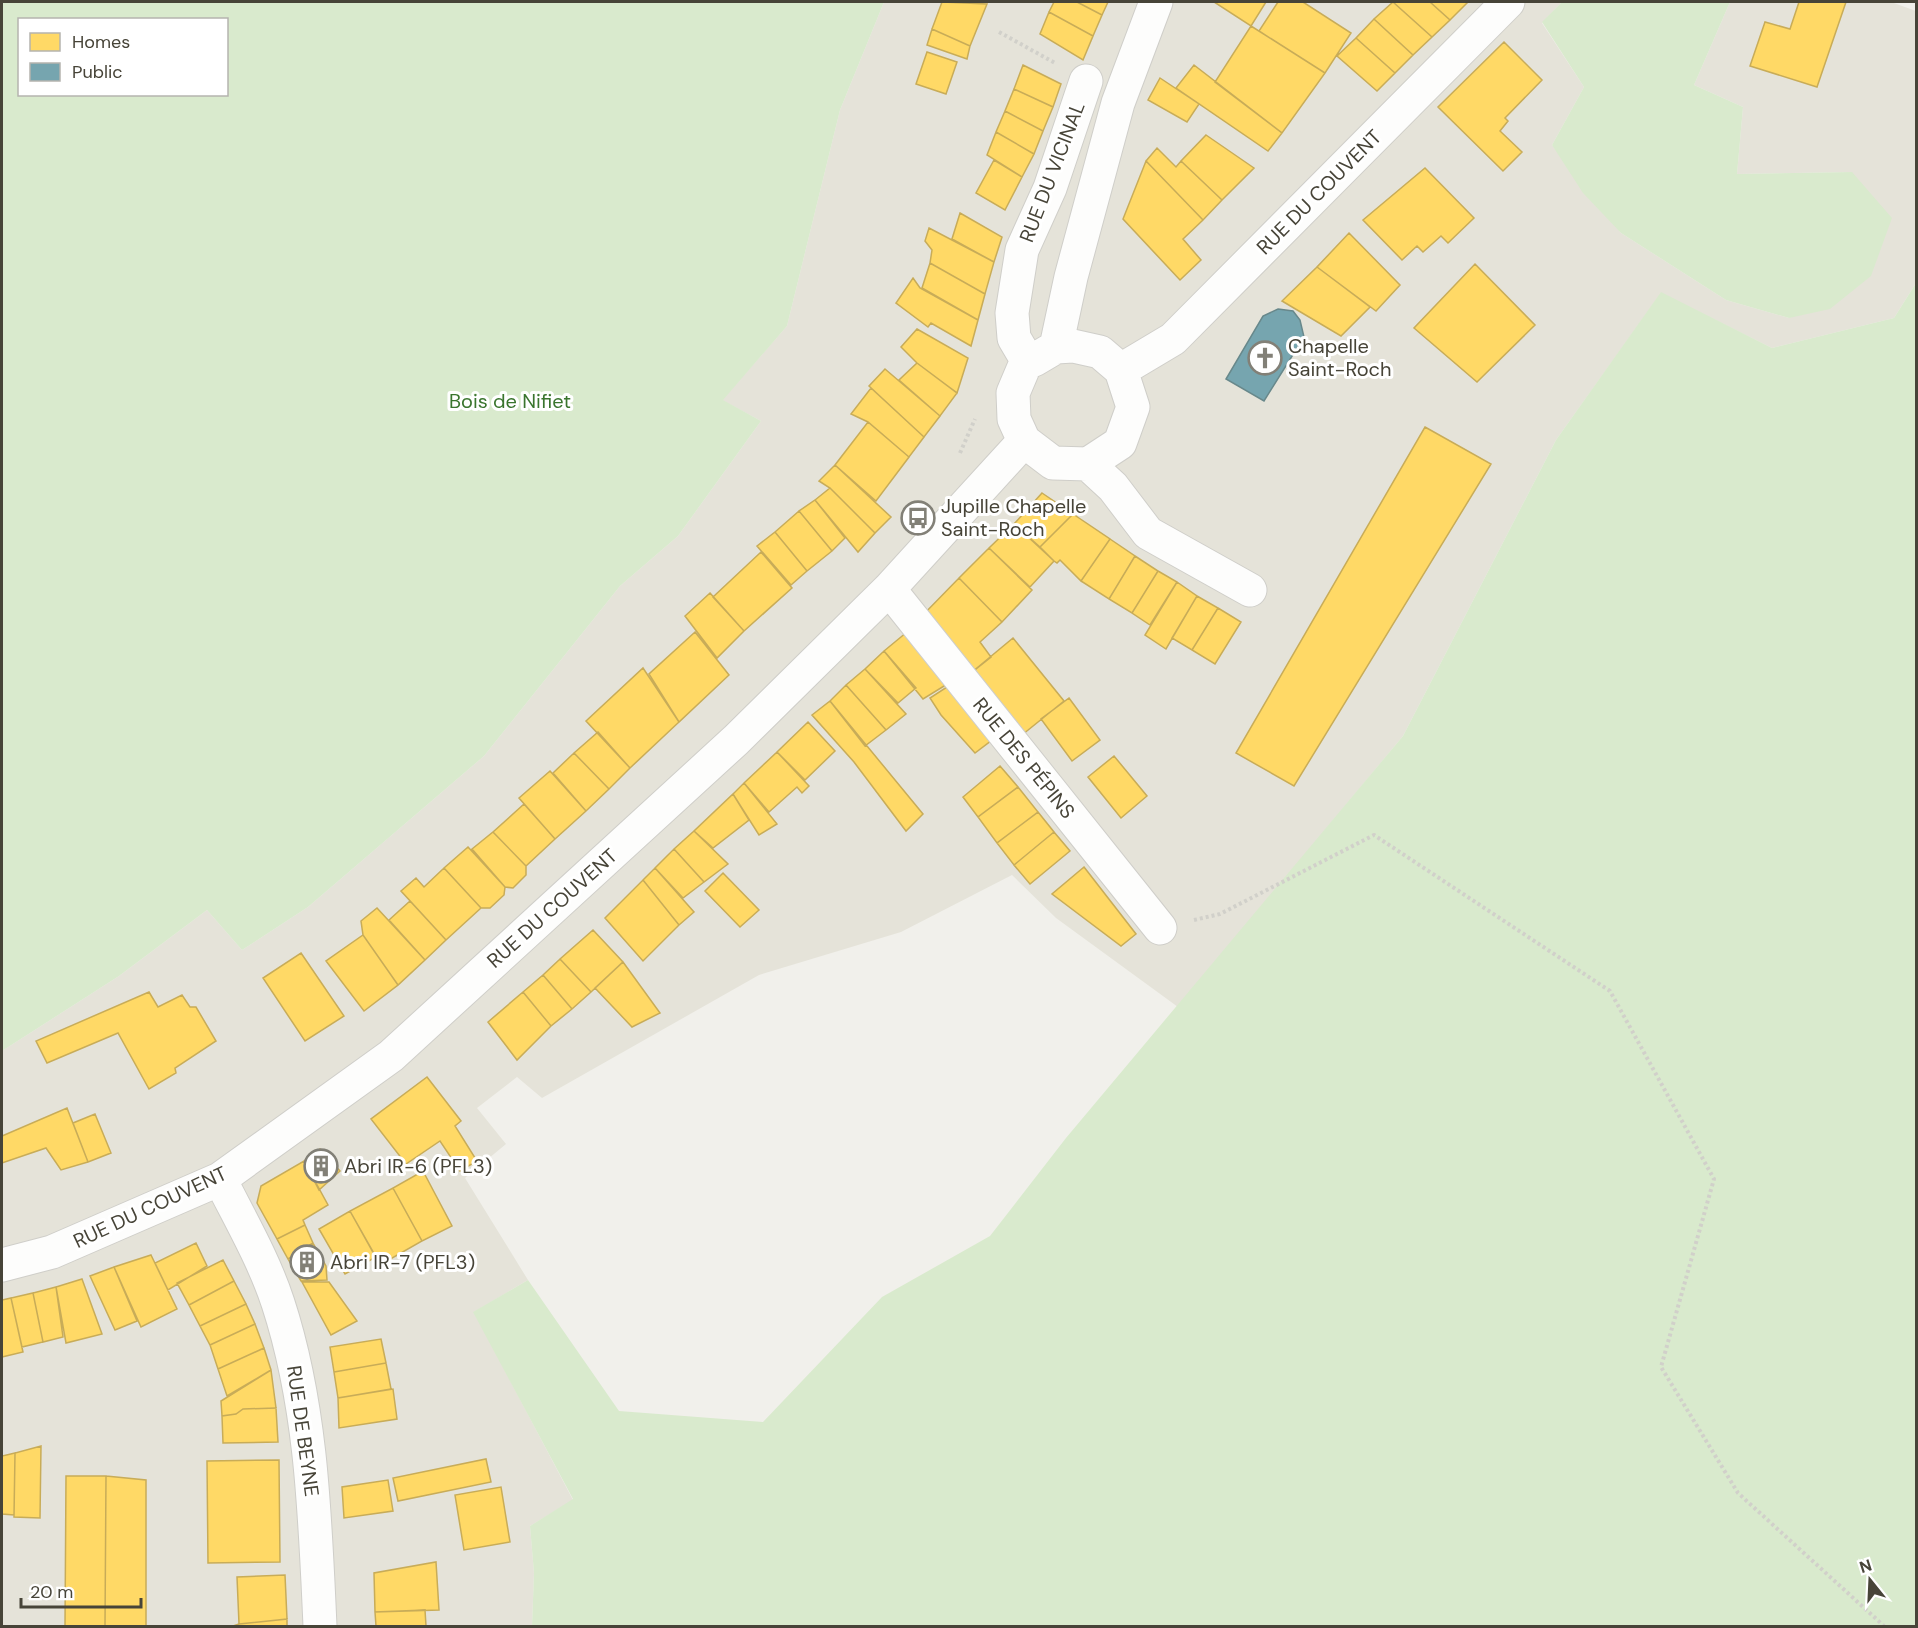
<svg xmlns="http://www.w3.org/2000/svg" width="1918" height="1628" font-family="'DM Sans',sans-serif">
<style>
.residential{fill:#e5e3d9}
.green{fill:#d9eacd;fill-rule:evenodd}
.homes{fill:#ffd966;stroke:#c8ac58;stroke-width:1.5}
.public{fill:#76a5af;stroke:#68888b;stroke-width:1.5}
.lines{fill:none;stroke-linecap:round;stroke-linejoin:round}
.minor-casing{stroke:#cfcec9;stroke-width:35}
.path{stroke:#d1d0ca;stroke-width:4;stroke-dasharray:3 3;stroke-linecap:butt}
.minor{stroke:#fdfdfc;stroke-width:33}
.labels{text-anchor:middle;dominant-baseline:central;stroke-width:6;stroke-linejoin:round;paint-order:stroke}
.street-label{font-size:20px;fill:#474438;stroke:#fff}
.poi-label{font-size:20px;fill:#474438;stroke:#fff;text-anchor:start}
.park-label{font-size:20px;fill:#3a752e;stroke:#fff}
</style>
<rect width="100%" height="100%" fill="#f1f0eb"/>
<path class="residential" d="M884,2H1562L1542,23L1584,87L1552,145L1621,233L1726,300L1789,318L1852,172L1737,174L1743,107L1694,85L1730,2H1891L1916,11V283L1894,318L1772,348L1661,293L1556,440L1403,736L1178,1007L1056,918L1012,875L901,932L759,975L542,1098L517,1077L477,1108L506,1144L465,1178L528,1280L474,1312L573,1500L530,1526L534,1573L532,1626H2V1051L119,976L207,910L242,950L308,907L484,756L620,586L678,536L761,421L722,400L787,326L840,110Z"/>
<path class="green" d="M2,2H884L840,110L787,326L723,400L761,421L678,536L620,586L484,756L308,907L242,950L207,910L119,976L2,1051ZM20,20H226V94H20Z
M1562,2H1730L1694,85L1743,107L1737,174L1852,172L1892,218L1871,276L1830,309L1789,318L1726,300L1621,233L1583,193L1552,145L1584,87L1542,22Z
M1916,283V1626H532L534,1573L530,1526L573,1499L473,1312L528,1280L619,1411L763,1422L882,1297L990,1236L1066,1138L1403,736L1556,440L1661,292L1772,348L1894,318Z"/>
<path class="homes" d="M942,2L987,4L970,46L932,29Z
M1054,2H1077L1102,15L1093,36L1049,12Z
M1077,2H1108L1102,15Z
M1214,2H1266L1251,26Z
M1278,2H1303L1351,33L1325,73L1259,31Z
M1393,2H1430L1450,20L1432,37Z
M1393,2L1432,37L1413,55L1374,19Z
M1430,2H1468L1450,20Z
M1799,2H1846L1817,87L1750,66L1765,22L1790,29Z
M1049,12L1093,36L1083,60L1040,34Z
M1374,19L1413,55L1395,73L1356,38Z
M1251,26L1325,73L1282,133L1215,82Z
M932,29L970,46L967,59L927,45Z
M1356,38L1395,73L1377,91L1337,56Z
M1504,42L1542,80L1505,118L1508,121L1500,131L1522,152L1503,171L1438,107Z
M927,52L957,62L946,94L916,84Z
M1023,65L1061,84L1053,107L1014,89Z
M1194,65L1282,133L1268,151L1176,88Z
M1160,78L1199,104L1187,122L1148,100Z
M1014,89L1053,107L1043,131L1005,111Z
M1005,111L1043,131L1034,154L996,132Z
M996,132L1034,154L1022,177L987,155Z
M1206,135L1254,168L1222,200L1181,161Z
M1157,148L1176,167L1181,161L1222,200L1203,220L1146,161Z
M994,160L1022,177L1005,210L976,193Z
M1146,161L1203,220L1183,239L1201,260L1180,280L1123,219Z
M1425,168L1474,218L1448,243L1441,236L1423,252L1417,246L1402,260L1363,220Z
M960,213L1002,237L994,262L952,239Z
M929,228L994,262L985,294L930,263L932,250L925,241Z
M1349,233L1400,285L1376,311L1317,267Z
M930,263L985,294L978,320L922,288Z
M1475,264L1535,325L1477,382L1414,328Z
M1317,267L1370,307L1341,336L1282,301Z
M913,278L920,288L978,320L971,346L931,323L928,327L896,303Z
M917,329L968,358L957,393L917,363L901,347Z
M917,363L957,393L940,416L899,380Z
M885,369L940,416L924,437L869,386Z
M871,388L924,437L909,457L868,422L851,414Z
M868,422L909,457L876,501L835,465Z
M1425,427L1491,464L1294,786L1236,753Z
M835,465L891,517L875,533L830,488L819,481Z
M830,488L875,533L858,552L815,500Z
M1042,493L1073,514L1040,547L1014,524Z
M815,500L845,538L832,551L799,511Z
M799,511L832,551L807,571L775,532Z
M1073,514L1110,539L1081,581L1060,560L1057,563L1054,561L1040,547Z
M1014,524L1054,561L1030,587L989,548Z
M775,532L807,571L791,585L757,546Z
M1110,539L1135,556L1109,599L1081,581Z
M989,548L1032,590L1002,622L959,578Z
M761,552L792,588L744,631L713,597Z
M1135,556L1158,571L1132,613L1109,599Z
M1158,571L1177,582L1150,625L1132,613Z
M959,578L1002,622L980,642L991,657L966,677L919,619Z
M1177,582L1197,596L1166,649L1145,635Z
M710,593L744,631L717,658L685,616Z
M1197,596L1218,608L1192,650L1172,638Z
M1218,608L1241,622L1215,664L1192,650Z
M695,632L729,675L679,722L649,674Z
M907,632L949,683L923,699L884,651Z
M1013,638L1064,701L1017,739L966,677Z
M884,651L916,688L898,703L865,669Z
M643,668L679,722L630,768L586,721Z
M865,669L906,714L886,730L846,685Z
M846,685L886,730L865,746L830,701Z
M950,685L992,740L975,753L941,715L930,698Z
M1069,698L1100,740L1072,761L1041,719Z
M830,701L923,814L906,831L854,762L812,715Z
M808,722L835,751L805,780L777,752Z
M598,732L630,768L609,789L574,753Z
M777,752L809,786L802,793L797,787L769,812L744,783Z
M574,753L609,789L586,811L553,773Z
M1114,756L1147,796L1121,818L1088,777Z
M1000,766L1018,787L978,817L963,797Z
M550,771L586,811L555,839L519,798Z
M744,783L777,824L759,835L733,794Z
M1018,787L1038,812L997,843L978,817Z
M733,794L749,820L713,848L694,831Z
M524,804L555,839L526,866L493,832Z
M1038,812L1054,832L1014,865L997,843Z
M694,831L728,864L704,882L674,849Z
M493,832L526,866V875L513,888L505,887L472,849Z
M1054,832L1070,851L1030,884L1014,865Z
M468,847L505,887L504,895L490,908H481L444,868Z
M674,849L704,882L683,898L655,868Z
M1084,867L1136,934L1121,946L1052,894Z
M444,868L481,908L446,940L401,891L416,878L424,887Z
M655,868L694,912L679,925L643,880Z
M723,873L759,910L740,927L705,891Z
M643,880L679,925L643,961L605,918Z
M410,901L446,940L425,960L389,920Z
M377,908L425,960L398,985L363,935L361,921Z
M593,930L623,962L591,992L560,959Z
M363,935L398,985L364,1011L326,961Z
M301,953L344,1016L305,1041L263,978Z
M560,959L591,992L572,1009L543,975Z
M623,962L660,1013L632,1027L595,988Z
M543,975L572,1009L551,1026L523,992Z
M149,992L158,1007L182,995L190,1007H196L216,1041L175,1068L176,1073L149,1089L118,1033L47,1063L36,1041Z
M523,992L551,1026L517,1060L488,1022Z
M427,1077L461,1121L455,1126L477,1161L460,1171L440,1141L406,1164L371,1119Z
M67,1108L88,1162L61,1170L46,1148L2,1163V1136Z
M95,1114L111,1153L88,1162L73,1123Z
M320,1149L340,1171L319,1190L304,1161Z
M304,1161L328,1205L303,1220L305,1225L277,1239L257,1203L261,1186Z
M423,1171L452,1226L422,1241L393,1188Z
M393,1188L422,1241L380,1265L350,1211Z
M350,1211L376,1257L345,1274L319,1229Z
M305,1225L313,1243L288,1259L277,1239Z
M196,1243L207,1266L168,1290L155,1263Z
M313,1243L326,1266L327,1280L301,1281L288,1259Z
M151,1255L177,1309L141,1327L114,1267Z
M223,1260L234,1281L189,1305L177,1283Z
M114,1267L137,1321L115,1330L90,1276Z
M82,1279L102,1334L66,1343L56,1287Z
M234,1281L246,1304L200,1326L189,1305Z
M302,1282H329L357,1321L331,1335Z
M56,1287L63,1337L43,1342L33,1293Z
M33,1293L43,1342L22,1347L11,1298Z
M11,1298L23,1352L2,1357V1300Z
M246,1304L255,1324L210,1345L200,1326Z
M255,1324L264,1348L218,1369L210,1345Z
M381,1339L386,1363L334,1372L330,1347Z
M264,1348L271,1370L227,1396L218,1369Z
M386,1363L391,1389L338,1398L334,1372Z
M271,1370L276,1408L243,1409L236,1414L222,1416L221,1401Z
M393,1389L397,1419L339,1428L338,1398Z
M276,1408L278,1442L223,1443L222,1416L236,1414L243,1409Z
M41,1446L40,1518L14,1517L15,1453Z
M15,1453L14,1515L2,1514V1456Z
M486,1459L491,1482L398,1501L393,1478Z
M279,1460L280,1562L208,1563L207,1461Z
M66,1476H106L105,1626H65Z
M106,1476L146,1480V1626H105Z
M388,1480L393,1511L344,1518L342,1487Z
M501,1487L510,1542L464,1550L455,1495Z
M436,1562L439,1610L375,1612L374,1573Z
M285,1575L287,1619L239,1624L237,1577Z
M425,1610L426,1626H376L375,1612Z
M287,1619V1626H233L239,1624Z"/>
<path class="public" d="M1278,309L1293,311L1300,320L1304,337L1264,401L1226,379L1263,316Z"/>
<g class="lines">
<defs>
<path id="minor" d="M1073,346L1100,352L1121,370L1133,407L1120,443L1088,464L1053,463L1024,441L1014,419L1013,393L1027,360H1034L1056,347Z
M1056,347L1071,277L1118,103L1156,2
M1027,360L1014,338L1012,313L1022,250L1050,188L1086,81
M1121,370L1173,339L1508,2
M1088,464L1113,487L1148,533L1250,590
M889,589L1160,928
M220,1179C240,1219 264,1260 278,1303C312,1407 315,1518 320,1626
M2,1265L52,1252L220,1179L391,1056L736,740L889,589L1024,441"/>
</defs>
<use href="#minor" class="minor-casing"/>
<path class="path" d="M999,32L1055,63
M960,453L975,419
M1194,920L1220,914L1374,835L1610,991L1714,1179L1661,1367L1738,1493L1884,1626"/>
<use href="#minor" class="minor"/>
</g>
<defs>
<symbol id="church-ring" viewBox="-11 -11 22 22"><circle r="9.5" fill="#fff" stroke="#828077" stroke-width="1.5"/><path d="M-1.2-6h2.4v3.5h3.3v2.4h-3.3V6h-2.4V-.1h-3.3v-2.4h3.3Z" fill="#828077"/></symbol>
<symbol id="bus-ring" viewBox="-11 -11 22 22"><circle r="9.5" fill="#fff" stroke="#828077" stroke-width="1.5"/><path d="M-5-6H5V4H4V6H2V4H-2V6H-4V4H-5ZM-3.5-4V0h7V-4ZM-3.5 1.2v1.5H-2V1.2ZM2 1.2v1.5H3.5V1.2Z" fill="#828077"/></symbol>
<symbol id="building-ring" viewBox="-11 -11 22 22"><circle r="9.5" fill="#fff" stroke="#828077" stroke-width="1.5"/><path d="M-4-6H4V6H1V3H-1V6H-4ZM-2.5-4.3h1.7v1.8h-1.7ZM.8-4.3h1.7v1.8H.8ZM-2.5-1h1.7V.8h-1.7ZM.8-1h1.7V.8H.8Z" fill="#828077"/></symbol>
</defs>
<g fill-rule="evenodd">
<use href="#church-ring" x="1246" y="339" width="38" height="38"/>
<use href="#bus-ring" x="899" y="499" width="38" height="38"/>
<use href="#building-ring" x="302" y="1147" width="38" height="38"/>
<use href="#building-ring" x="288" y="1243" width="38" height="38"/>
</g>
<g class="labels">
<g class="street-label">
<text transform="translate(1052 172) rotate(-69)">RUE DU VICINAL</text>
<text transform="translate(1319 192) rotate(-45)">RUE DU COUVENT</text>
<text transform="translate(1024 758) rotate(51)">RUE DES PÉPINS</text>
<text transform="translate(552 908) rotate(-42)">RUE DU COUVENT</text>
<text transform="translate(150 1207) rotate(-25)">RUE DU COUVENT</text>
<text transform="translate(303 1431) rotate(82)">RUE DE BEYNE</text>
</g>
<g class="poi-label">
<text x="1288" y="346">Chapelle<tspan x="1288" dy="23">Saint-Roch</tspan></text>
<text x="941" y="506">Jupille Chapelle<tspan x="941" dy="23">Saint-Roch</tspan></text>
<text x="344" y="1166">Abri IR-6 (PFL3)</text>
<text x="330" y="1262">Abri IR-7 (PFL3)</text>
</g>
<g class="park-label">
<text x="510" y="401">Bois de Nifiet</text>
</g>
</g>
<rect width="1918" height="1628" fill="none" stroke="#474438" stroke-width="6"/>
<rect x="18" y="18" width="210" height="78" fill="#ffffff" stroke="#b5b4af" stroke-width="1.5"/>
<rect x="30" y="33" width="30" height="18" fill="#ffd966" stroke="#b5b4af" stroke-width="1.5"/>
<text x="72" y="48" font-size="18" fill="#474438">Homes</text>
<rect x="30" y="63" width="30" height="18" fill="#76a5af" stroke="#b5b4af" stroke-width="1.5"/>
<text x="72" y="78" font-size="18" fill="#474438">Public</text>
<g transform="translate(1870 1580) rotate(342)" stroke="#ffffff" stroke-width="4.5" paint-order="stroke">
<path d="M0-4.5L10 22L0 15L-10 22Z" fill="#474438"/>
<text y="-9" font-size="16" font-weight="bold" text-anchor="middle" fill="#474438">N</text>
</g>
<path d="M21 1598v9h120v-9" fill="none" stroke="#474438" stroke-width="3"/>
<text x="30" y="1598" font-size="18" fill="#474438" stroke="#ffffff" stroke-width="4.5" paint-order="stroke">20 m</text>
</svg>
